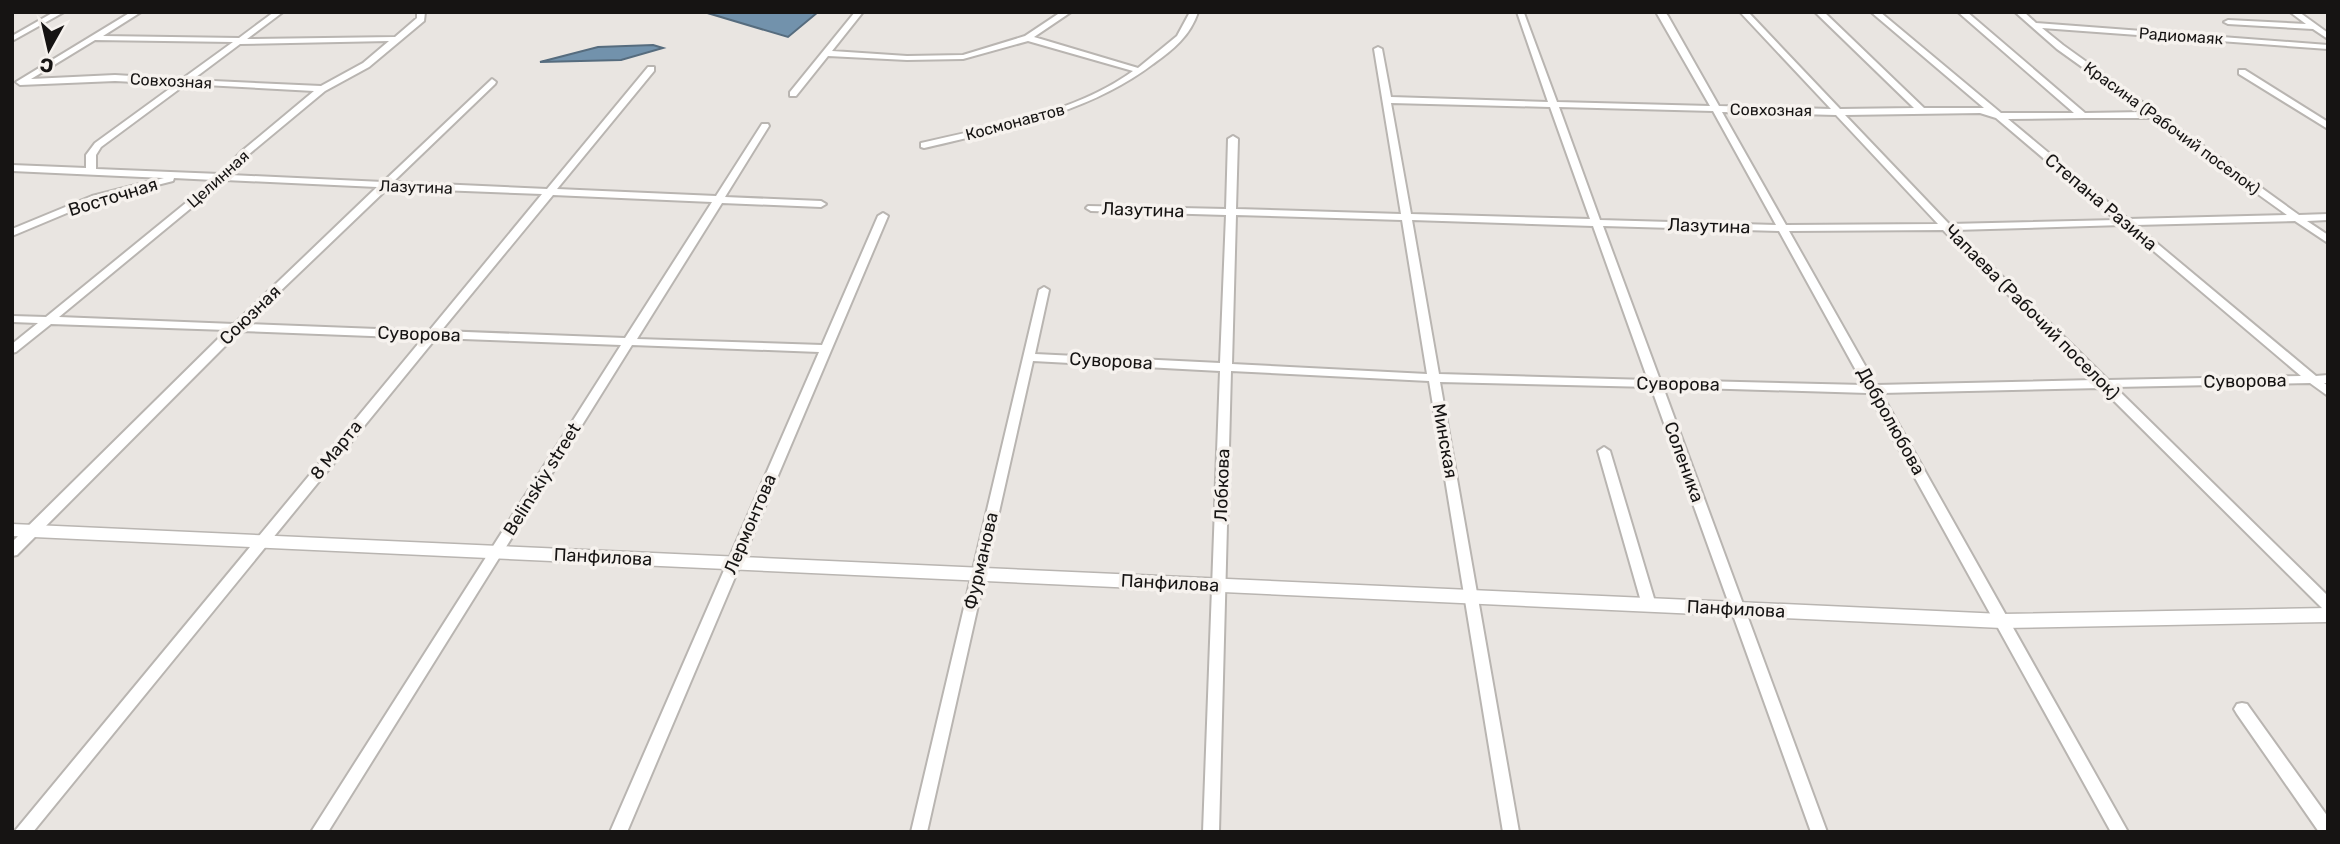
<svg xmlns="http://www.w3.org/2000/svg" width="2340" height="844" font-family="Rubik,sans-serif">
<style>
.water{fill:#7292ac;stroke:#566c7e;stroke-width:2}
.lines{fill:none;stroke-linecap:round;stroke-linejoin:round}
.minor-casing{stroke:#b9b5b1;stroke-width:4}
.tertiary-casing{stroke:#b9b5b1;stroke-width:3}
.minor{fill:#fff;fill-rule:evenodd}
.tertiary{fill:#fff;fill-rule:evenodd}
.labels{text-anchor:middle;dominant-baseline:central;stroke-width:7;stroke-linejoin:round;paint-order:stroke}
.far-street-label{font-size:16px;fill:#161413;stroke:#f6f2ee}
.street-label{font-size:18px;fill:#161413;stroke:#f6f2ee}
</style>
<rect width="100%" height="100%" fill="#e9e5e1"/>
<path class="water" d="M704,12H818L788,37Z
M653,45L663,48L621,60L540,62L598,47Z"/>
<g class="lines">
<defs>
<path id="minor" d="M54,12H64L12,41V36Z
M131,12H141L103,36L239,38L274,12H283L247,39L395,37L417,18V12H425L424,21L369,67L325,91L248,155L230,175L383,182L492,79L496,82L495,84L393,182L547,189L648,67H654V71L557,189L716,196L762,124H768L769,126L725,197L821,201L826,204L821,207L722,203L637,339L822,345L878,216L883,213L888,216L627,832H610L819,352L632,345L328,832H311L621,345L436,338L33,832H14L423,338L240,331L17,555L12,556V542L227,330L51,324L16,352L12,353V344L38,323L12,322V316L46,317L214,180L174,178L173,181L98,200L12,236V229L92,196L164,178L12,171V165L86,168V155L95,143L176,84L115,81L20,85L16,82ZM95,40L233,42L182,79L115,75L31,79ZM389,41L363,63L321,86L192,80L240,44ZM186,84L314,91L242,151L220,174L96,169V155L101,147ZM225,180L377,187L234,324L59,317ZM388,188L542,194L429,331L246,324ZM553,195L712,202L625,338L441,331Z
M855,12H863L832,51L907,56L963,55L1025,36L1061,12H1071L1034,37L1138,68L1177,36L1190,12H1198C1190,36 1173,50 1153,64C1087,114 1004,129 924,148L921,147V143C992,126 1072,115 1133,71L1028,41L963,59L907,60L828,56L796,96H790V92Z
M1517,12L1524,13L1557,102L1710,106L1656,12H1665L1668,16L1719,106L1831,109L1740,12H1748L1840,109L1914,108L1815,12H1824L1924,108H1984L1871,12H1880L2001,113H2074L1958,12H1967L2085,113L2145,112L2057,49L2015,12H2024L2036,23L2328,45V49L2042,28L2063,45L2299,215L2328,214V220L2307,221L2328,235V243L2295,221L2135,225L2316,376L2328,375V383H2324L2328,386V396L2310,383L2115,387L2328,596V610L2323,609L2101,388L1881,393L2128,832H2111L1868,393L1663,387L1827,832H1811L1651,387L1440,382L1519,832H1503L1429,381L1231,371L1219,832H1203L1220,371L1033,361L927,832H911L1039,290L1044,287L1049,290L1035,354L1220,363L1226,215L1091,211L1086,208L1088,206L1226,209L1228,139L1233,136L1238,139L1236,209L1401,214L1374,49L1378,47L1382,49L1391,97L1548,102ZM1391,103L1550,107L1590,219L1411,214ZM1559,107L1713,111L1776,225L1600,220ZM1722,112L1836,115L1938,224L1786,225ZM1980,113L1996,118L2116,220L1949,224L1845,115ZM2085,118H2152L2287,215L2128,219L2008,119ZM1236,215L1402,220L1427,374L1232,364ZM1412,220L1593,226L1648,380L1439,374ZM2123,225L2301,376L2108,380L1955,230ZM1603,226L1779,231L1864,385L1660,380ZM1943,230L2094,380L1876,385L1789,231Z
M2290,12H2299L2328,33V39L2313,29L2228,24L2224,22L2228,20L2306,24Z
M2239,70H2245L2328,122V129L2239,74Z
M1604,447L1610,451L1656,605L1654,609L1649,610L1644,609L1642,605L1598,451Z
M2242,703L2247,704L2328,817V832H2319L2237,714L2234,709L2237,704Z"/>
<path id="tertiary" d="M12,524L2002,614L2328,608V622L2002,628L12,536Z"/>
</defs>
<use href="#minor" class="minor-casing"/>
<use href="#tertiary" class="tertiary-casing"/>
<use href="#minor" class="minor"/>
<use href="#tertiary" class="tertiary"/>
</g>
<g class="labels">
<g class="far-street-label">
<text transform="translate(2181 36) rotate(4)">Радиомаяк</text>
<text transform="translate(171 81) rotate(3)">Совхозная</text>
<text transform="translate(1771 110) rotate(1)">Совхозная</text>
<text transform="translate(1015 122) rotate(-15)">Космонавтов</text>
<text transform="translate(2172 128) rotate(36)">Красина (Рабочий поселок)</text>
<text transform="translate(218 179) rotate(-42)">Целинная</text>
<text transform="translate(416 187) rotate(2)">Лазутина</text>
</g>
<g class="street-label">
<text transform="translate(113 197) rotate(-17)">Восточная</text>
<text transform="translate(2101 202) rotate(40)">Степана Разина</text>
<text transform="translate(1143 210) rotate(2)">Лазутина</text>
<text transform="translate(1709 226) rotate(2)">Лазутина</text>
<text transform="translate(2032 312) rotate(45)">Чапаева (Рабочий поселок)</text>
<text transform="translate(250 315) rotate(-44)">Союзная</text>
<text transform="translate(419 334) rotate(2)">Суворова</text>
<text transform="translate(1111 361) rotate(3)">Суворова</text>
<text transform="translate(2245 381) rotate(-1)">Суворова</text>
<text transform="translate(1678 384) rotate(1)">Суворова</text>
<text transform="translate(1891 421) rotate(61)">Добролюбова</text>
<text transform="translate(1445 441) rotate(80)">Минская</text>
<text transform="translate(336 450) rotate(-51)">8 Марта</text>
<text transform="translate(1684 462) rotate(70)">Соленика</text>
<text transform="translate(542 479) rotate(-58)">Belinskiy street</text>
<text transform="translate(1222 485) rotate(-88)">Лобкова</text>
<text transform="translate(750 524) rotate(-67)">Лермонтова</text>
<text transform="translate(603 557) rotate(3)">Панфилова</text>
<text transform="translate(981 561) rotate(-77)">Фурманова</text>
<text transform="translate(1170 583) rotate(3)">Панфилова</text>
<text transform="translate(1736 609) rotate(3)">Панфилова</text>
</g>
</g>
<rect width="2340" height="844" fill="none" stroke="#161413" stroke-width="28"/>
<g transform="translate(49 49) rotate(188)" stroke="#f6f2ee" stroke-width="5" paint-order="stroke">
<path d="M0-5L12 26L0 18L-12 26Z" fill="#161413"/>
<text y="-10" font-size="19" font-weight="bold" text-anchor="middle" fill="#161413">С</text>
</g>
</svg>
